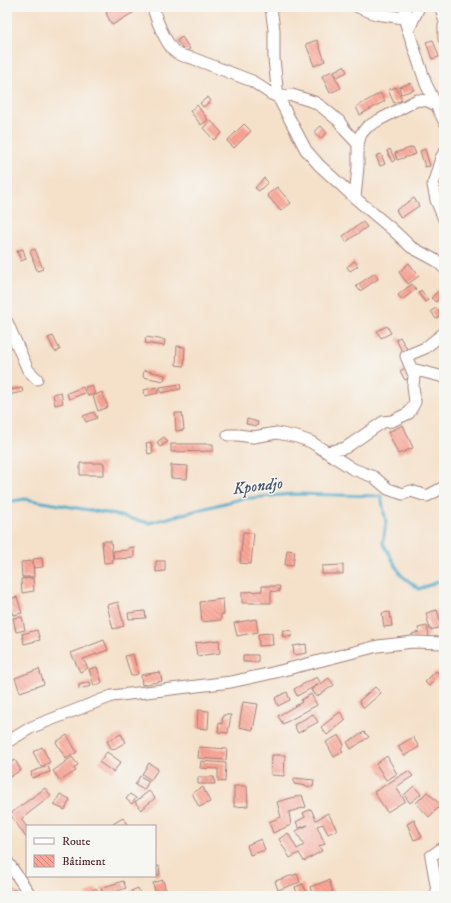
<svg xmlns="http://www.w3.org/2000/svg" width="451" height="903" font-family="'IM FELL DW Pica',serif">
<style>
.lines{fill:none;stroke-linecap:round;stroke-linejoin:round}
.stream{stroke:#4baaca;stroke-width:3}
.building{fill:url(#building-back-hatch)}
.minor-casing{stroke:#a0807a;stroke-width:13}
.minor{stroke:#fff;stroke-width:11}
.labels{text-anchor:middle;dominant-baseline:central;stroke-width:3;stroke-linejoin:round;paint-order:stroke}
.water-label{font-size:16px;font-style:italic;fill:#4a576b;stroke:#f6f6f2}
</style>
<defs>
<pattern id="building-back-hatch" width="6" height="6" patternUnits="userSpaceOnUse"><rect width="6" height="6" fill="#fca596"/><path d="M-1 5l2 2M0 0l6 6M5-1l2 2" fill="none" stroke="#ce867b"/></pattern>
</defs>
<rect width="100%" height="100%" fill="#f6f6f2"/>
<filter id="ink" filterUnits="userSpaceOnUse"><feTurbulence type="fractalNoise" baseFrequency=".025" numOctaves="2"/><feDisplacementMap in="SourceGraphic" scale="8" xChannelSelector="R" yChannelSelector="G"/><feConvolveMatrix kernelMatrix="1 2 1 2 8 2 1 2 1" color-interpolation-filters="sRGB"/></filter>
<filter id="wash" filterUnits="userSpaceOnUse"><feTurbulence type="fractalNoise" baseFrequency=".012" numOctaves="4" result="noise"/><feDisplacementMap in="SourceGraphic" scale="16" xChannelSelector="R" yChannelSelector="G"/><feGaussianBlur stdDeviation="0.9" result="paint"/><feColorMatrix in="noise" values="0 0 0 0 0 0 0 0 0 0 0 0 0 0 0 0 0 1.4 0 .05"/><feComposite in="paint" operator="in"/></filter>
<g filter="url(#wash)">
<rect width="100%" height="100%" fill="#f5e1ca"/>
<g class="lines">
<path class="stream" d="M7,502L25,499L112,514L149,523L240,499L292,494L381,496L386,522L383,543L401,575L419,589L443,580L444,577"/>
</g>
<g id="blocks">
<path class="building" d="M116,7H143L112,25L106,13Z
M182,37L190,49L185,52L177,41Z
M317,40L325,61L314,66L306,44Z
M433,40L439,57L432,59L426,42Z
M344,66L347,72L337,77L334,71Z
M332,71L341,88L330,93L322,76Z
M411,83L414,90L401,94L399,87Z
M396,87L402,100L394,103L388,90Z
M380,93L385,101L360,115L356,107Z
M208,97L211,101L203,107L200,103Z
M197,105L208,120L201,125L190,111Z
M211,121L222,133L214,140L203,128Z
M244,124L251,131L234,148L227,141Z
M321,126L327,133L320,139L314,132Z
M413,147L416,154L397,160L395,153Z
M390,149L395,160L392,162L387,151Z
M425,149L430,166L425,167L420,151Z
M381,154L385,164L380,166L376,156Z
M264,178L268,182L259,191L255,188Z
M277,187L291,203L281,211L267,195Z
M414,198L419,206L401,218L396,210Z
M363,222L367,227L346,242L343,236Z
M23,249L26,259L21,261L17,251Z
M35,249L43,269L37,271L30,251Z
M354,261L358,266L350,271L347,267Z
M409,263L419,276L408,284L399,272Z
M375,273L378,279L360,291L356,286Z
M412,284L416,289L402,300L398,295Z
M421,290L428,300L425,302L418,293Z
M439,290L444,295L436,302L431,298Z
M436,308L441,315L436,319L431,311Z
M387,326L391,333L381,338L377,331Z
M53,336L60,350L55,352L48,338Z
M146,337L165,340L164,346L145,343Z
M400,337L408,351L403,354L396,339Z
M177,346L185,347L184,366L176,365Z
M407,367L412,376L405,380L400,371Z
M144,370L165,375L164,381L143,377Z
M180,384L181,389L161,393L160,387Z
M92,385L95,394L88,396L85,387Z
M83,387L85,393L69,399L67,393Z
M157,387L158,393L145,396L144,390Z
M22,388L23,392L7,395V390Z
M61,392L63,403L55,405L53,394Z
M102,392L108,407L98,411L93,396Z
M7,410L11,428H7Z
M94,412L97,418L86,422L83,416Z
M175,413H182L184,430L176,431Z
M247,419L258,422L257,426L246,424Z
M403,425L413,448L398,454L388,432Z
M164,437L168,442L160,447L157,442Z
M151,442L153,453L148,454L146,443Z
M171,444H213V451L171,452Z
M80,463H104V475H80Z
M171,465L188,466L187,479L171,478Z
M243,532L254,533L251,564L240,563Z
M102,541H111L113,562L104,563Z
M134,547V558L114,559L113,551L128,550V548Z
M287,550L295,551L293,566L285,565Z
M42,558L43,567L34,568L33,559Z
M33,561L34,577H22L21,562Z
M156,561H165V571L156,572Z
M343,565V574H322V566Z
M33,578L34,591L22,593L21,579Z
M262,586H280L279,592L271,591V603H242V592L262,591Z
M17,597L22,613L13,615L9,599Z
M223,599L224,614H221V620L202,622L200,602Z
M118,602L124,626L113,629L107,605Z
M437,610L442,627L430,630L426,613Z
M145,611L146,618L129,619L128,613Z
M390,612L392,626L384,627L382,613Z
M22,617L25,630L16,632L13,618Z
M256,619L258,632L237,636L234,623Z
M427,626L429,636L413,640L412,634L419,632L418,628Z
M37,630L40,640L24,644L22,634Z
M283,630L292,631L291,637L282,636Z
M272,633L273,645L259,646L258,634Z
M104,640L108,650L83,659L88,668L80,672L71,653Z
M219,640L220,653L197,656L195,643Z
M306,644L307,653L294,655L293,646Z
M133,654L138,674L131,676L125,656Z
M243,655H258V662H243Z
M97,667L102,683L94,686L89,669Z
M39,669L44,684L20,692L15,678Z
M436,671L440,675L429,686L425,682Z
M160,672L162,681L142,685L141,675Z
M317,677L321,684L329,678L334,685L316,697L311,690L319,684L297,696L294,689Z
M90,682L91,686L79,689V685Z
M375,687L381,693L364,708L359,701Z
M287,692L290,700L278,706L275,698Z
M311,694L317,705L283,724L278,716L302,702L301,700Z
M243,702L258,704L253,730L239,727Z
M198,710L209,711L208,729L197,728Z
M340,712L346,720L327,735L321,727Z
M313,714L318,722L298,733L294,725Z
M223,715H231L228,733L218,732L219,723L222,724Z
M364,732L369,737L351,749L347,742Z
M121,734L126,742L112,750L107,741Z
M67,735L77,752L66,759L56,742Z
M339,735L344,745L341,748L343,752L334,757L326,742Z
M413,737L419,747L404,756L398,746Z
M42,747L50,762L41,767L33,752Z
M199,747L227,749L226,760L198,758Z
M107,752L121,762L113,772L99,762Z
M272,755H285L284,776L271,775Z
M387,756L397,774L386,780L376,764Z
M72,757L78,765L74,768L76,771L60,781L53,771Z
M15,760L21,770L7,779V765Z
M201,761L226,763L225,782L218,781V769L200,768Z
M149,763L158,769L151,780L142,774Z
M48,766L50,772L32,778L31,772Z
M408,771L413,776L396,787L405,801L387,812L374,792Z
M140,776L149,781L144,790L135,785Z
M198,777H214L215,784H198Z
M294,778L314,780L313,787L294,784Z
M234,786H247L248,806L234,807Z
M414,786L421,794L410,803L404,795Z
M203,787L210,802L199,807L192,793Z
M45,788L51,796L21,819L27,827V839L10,814Z
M149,791L155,798L141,810L135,802Z
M427,792L441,805L429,817L416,803Z
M60,794L70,799L65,810L54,805Z
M130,794L136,798L132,804L126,799Z
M302,795L306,807L289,812L291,825L273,833L269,822L281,817L277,802Z
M311,809L316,820L328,813L337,830L328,834L323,824L317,826L325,844L319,846L322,851L304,861L299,853L290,858L279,839L288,833L297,849L304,845L296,831L308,825L299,828L296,822L305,817L303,813Z
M123,818L128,826H114L113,824Z
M414,820L422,837L414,840L407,824Z
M261,839L265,850L250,855L247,845Z
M159,866L160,875L155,876V867Z
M297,874L300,882L278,890L275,881Z
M163,880L167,896H156L153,883Z
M329,880L333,892L321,896H313L310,887Z
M123,881L126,888L104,896L101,888Z
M303,884L308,896H298L295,887Z
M96,888L101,896H84Z
M138,888L141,896H132L131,891Z
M15,889L19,896H7V893Z"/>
</g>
</g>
<g filter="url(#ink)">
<use href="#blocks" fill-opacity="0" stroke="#a0807a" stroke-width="1"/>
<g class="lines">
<defs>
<path id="minor" d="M153,7C156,20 165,41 174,51C179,56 186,57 192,58L252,81L271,94L278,97L292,95L314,102L322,107L339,121L345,130L358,144
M271,7L274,30V59L278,97L306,150L319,165L355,198L393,230L411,247L437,261L444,268
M358,7L376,14L404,18
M406,7L404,18L426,84L444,121
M441,7L444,19
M444,26V39
M409,29L419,7
M444,153L441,158L433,185L436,200L444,219
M355,198L358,166V144L361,134L367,127L379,120L417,100L428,101L437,106
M7,322L28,370L37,379
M412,369L444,377
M228,435H238L253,437L277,433L297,437L311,442L353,469L374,477L388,489L403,494L411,491L427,496L444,487
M327,452L345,448L383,422L392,421L409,413L415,402L413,386L414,375L406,356L425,348L444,333
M7,742L32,727L112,696L231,682L272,673L378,646L413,642L444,643
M7,861L31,896
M438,896L431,856L444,847"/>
</defs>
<use href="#minor" class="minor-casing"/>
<use href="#minor" class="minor"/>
</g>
</g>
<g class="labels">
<g class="water-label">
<text transform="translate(258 486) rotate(-7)">Kpondjo</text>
</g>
</g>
<rect width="451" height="903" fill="none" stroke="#f6f6f2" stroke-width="24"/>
<rect x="26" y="825" width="130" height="52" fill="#f6f6f2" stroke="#b1a0a2"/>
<rect x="34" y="838" width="20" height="6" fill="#ffffff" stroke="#b1a0a2"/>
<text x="62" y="845" font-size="12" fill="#4a1f2b">Route</text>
<rect x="34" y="855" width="20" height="12" fill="url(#building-back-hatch)" stroke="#b1a0a2"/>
<text x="62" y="865" font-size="12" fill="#4a1f2b">Bâtiment</text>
</svg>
